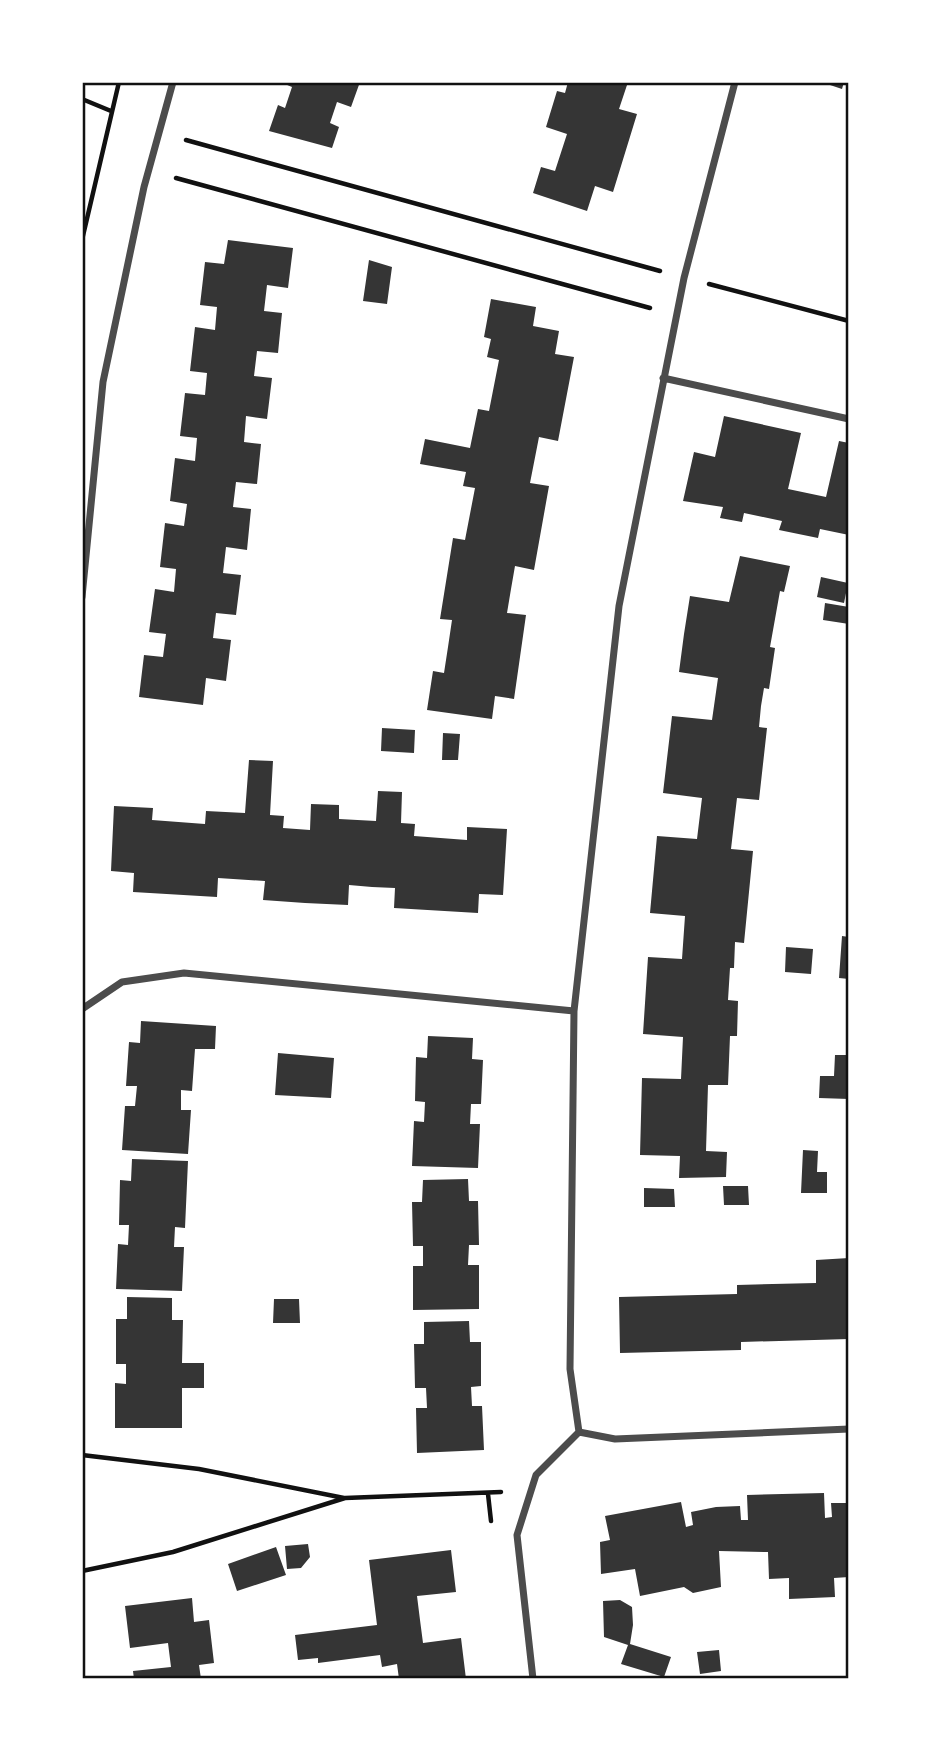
<svg xmlns="http://www.w3.org/2000/svg" width="931" height="1761" font-family="Bitter,serif">
<style>
.building{fill:#353535}
.lines{fill:none;stroke-linecap:round;stroke-linejoin:round}
.path{stroke:#111;stroke-width:4.5}
.minor{stroke:#4c4c4c;stroke-width:7}
.neatline{fill:none;stroke:#111;stroke-width:2.5}
</style>
<rect width="100%" height="100%" fill="#fff"/>
<path class="building" d="M280,82H360L351,107L337,102L330,123L339,127L332,148L269,131L278,105L285,108L292,87Z
M568,82H628L619,109L637,114L613,192L595,186L587,211L533,193L541,167L555,171L567,134L546,127L557,91L565,93Z
M821,82H844L842,89Z
M228,240L293,248L288,288L267,285L264,311L282,313L278,353L257,351L254,376L272,378L267,419L246,416L244,442L261,444L257,484L236,482L233,507L251,509L247,550L226,547L223,573L241,575L236,615L216,613L213,638L231,640L226,681L206,678L203,705L139,697L144,655L163,657L166,634L149,632L155,589L174,592L176,569L160,567L165,523L184,526L187,504L170,501L175,458L195,461L197,438L180,436L185,393L205,395L207,373L190,371L195,327L215,330L217,307L200,305L205,262L224,264Z
M369,260L392,267L387,304L363,301Z
M491,299L536,307L533,326L559,331L555,354L574,357L558,441L539,437L530,483L549,486L534,570L515,566L511,589L507,613L526,615L514,699L495,696L492,719L427,710L433,671L444,673L448,647L452,620L440,619L453,538L465,540L475,488L463,486L466,472L420,464L425,439L470,448L478,409L489,411L499,360L487,357L491,339L484,337Z
M724,416L801,433L788,489L826,497L839,441L849,443V535L820,529L818,538L779,530L782,521L744,513L742,522L720,518L723,507L683,501L694,452L715,457Z
M740,556L790,566L784,592L780,591L770,647L775,648L769,689L764,688L761,706L759,727L767,728L759,800L737,798L734,823L731,849L753,851L744,943L735,942L734,968H730L728,1000L738,1001L737,1036H730L728,1085H708L706,1151L727,1152L726,1177L679,1178L680,1156L640,1155L642,1078L681,1079L683,1037L643,1034L648,957L682,959L685,916L650,913L657,836L697,839L702,798L663,793L672,716L712,720L718,678L679,672L684,634L690,596L729,602Z
M821,577L848,583L844,603L817,597Z
M825,603L849,607V624L823,620Z
M382,728L415,730L414,753L381,751Z
M443,733L460,734L458,760H442Z
M249,760L273,761L270,815L284,816L283,828L310,830L311,804L339,805V819L376,821L378,791L402,792L401,823L415,824L414,836L467,840V827L507,829L503,895L479,894L478,913L394,908L395,888L372,887L349,885L348,905L305,903L263,900L265,881L218,878L217,897L133,892L134,873L111,871L114,806L153,808L152,820L205,824L206,811L245,813Z
M842,936L849,937V979L839,978Z
M786,947L813,949L811,974L785,972Z
M141,1021L216,1026L215,1049H195L192,1091L181,1090V1110H191L188,1154L122,1150L125,1106H135L137,1086H126L129,1042L140,1043Z
M428,1036L473,1038L472,1059L483,1060L481,1104H471L470,1124H480L478,1168L412,1166L414,1121L424,1122L425,1102L415,1101L416,1057L427,1058Z
M278,1053L334,1058L331,1098L275,1095Z
M835,1055H849V1099L819,1098L820,1076H834Z
M803,1150L818,1151L817,1172H827V1193H801Z
M132,1159L188,1161L185,1228L175,1227L174,1247H184L182,1291L116,1289L118,1244L128,1245L129,1225H119L120,1180L131,1181Z
M468,1179L469,1201H478L479,1245H469L468,1265H479V1309L413,1310V1266H423V1246H413L412,1202H422L423,1180Z
M723,1186H748L749,1205H724Z
M644,1188L674,1189L675,1207H644Z
M849,1258V1339L741,1342V1350L620,1353L619,1297L737,1294V1285L816,1283V1260Z
M127,1297L172,1298V1320H183L182,1363H204V1388H182V1428H115V1383L126,1384V1364H116V1319H127Z
M274,1299H299L300,1323H273Z
M469,1321L470,1342H481V1386L471,1387L472,1406H482L484,1450L417,1453L416,1408H427L426,1388H415L414,1344H424V1322Z
M824,1493L825,1518L832,1517L831,1503H849V1577L834,1578L835,1597L789,1599V1578L769,1579L768,1552L719,1551L721,1587L693,1593L684,1587L640,1596L635,1569L601,1574L600,1542L610,1540L605,1516L681,1502L686,1527L693,1525L691,1512L716,1507L740,1506L741,1520H748L747,1495Z
M308,1544L310,1557L301,1568L287,1569L285,1546Z
M276,1547L286,1575L237,1591L228,1564Z
M451,1550L456,1592L417,1596L420,1620L423,1643L461,1638L466,1679H399L397,1664L382,1667L380,1655L318,1663V1658L298,1660L295,1635L377,1625L369,1560Z
M192,1598L194,1622L209,1620L214,1663L199,1665L201,1679H134L133,1671L171,1667L168,1643L130,1648L125,1606Z
M620,1600L632,1607L633,1625L630,1644L671,1657L664,1677L621,1664L628,1645L604,1637L603,1601Z
M719,1650L721,1671L700,1674L697,1652Z"/>
<g class="lines">
<path class="path" d="M82,99L111,111
M186,140L660,271
M176,178L650,308
M82,240L119,82
M709,284L849,321
M82,1455L199,1469L344,1498
M488,1494L491,1521
M82,1571L173,1552L345,1498L501,1492"/>
<path class="minor" d="M663,378L849,419
M82,597L103,382L144,187L173,82
M82,1009L122,982L184,973L574,1011
M579,1432L570,1369L574,1011L619,606L684,278L735,82
M579,1432L615,1439L849,1429
M533,1679L517,1535L536,1475L579,1432"/>
</g>
<rect width="931" height="1761" fill="none" stroke="#ffffff" stroke-width="168"/>
<rect x="84" y="84" width="763" height="1593" class="neatline"/>
</svg>
